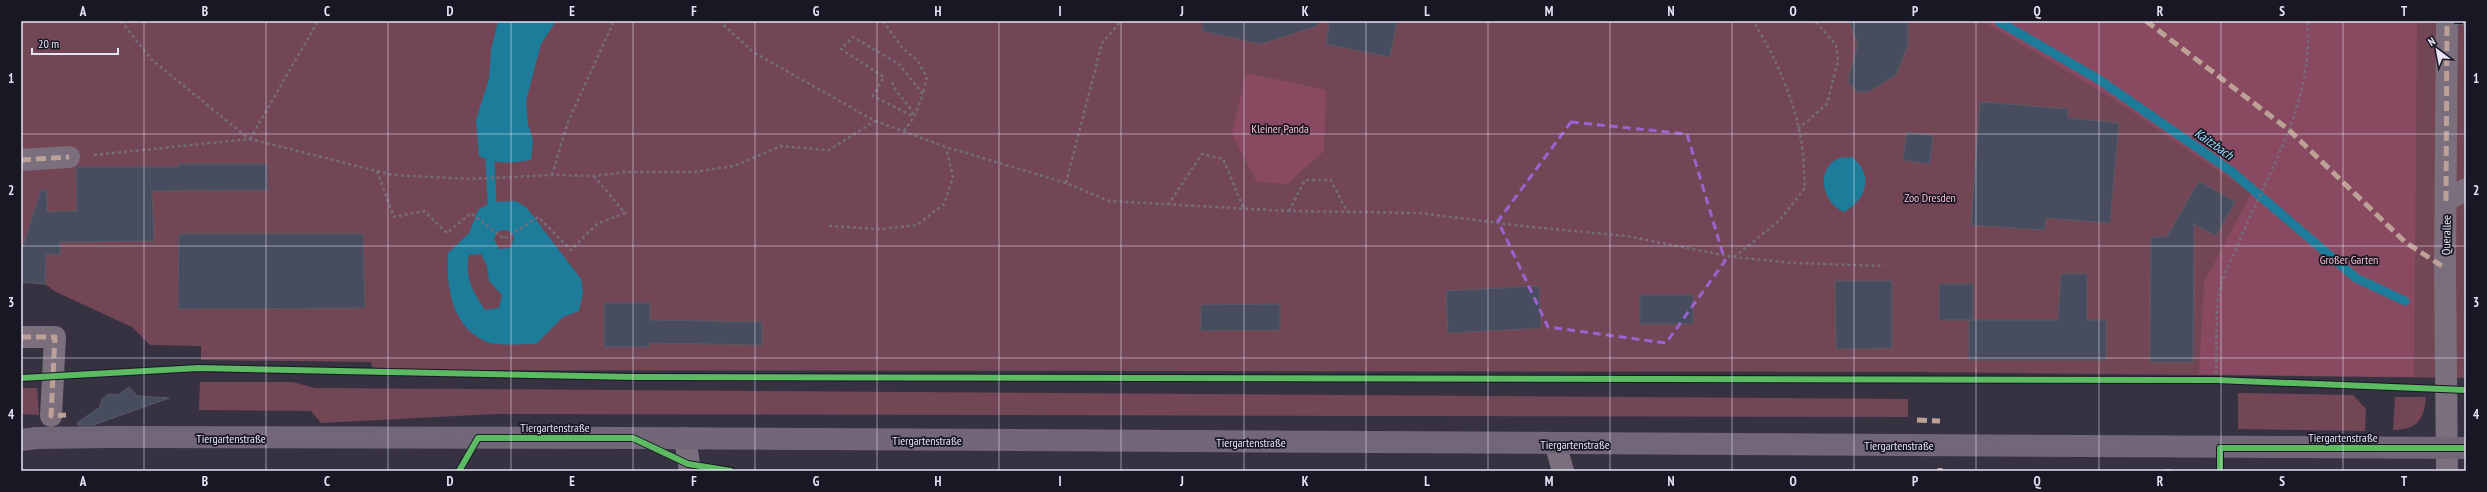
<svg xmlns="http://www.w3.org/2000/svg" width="2487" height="492" font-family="'PT Sans Narrow',sans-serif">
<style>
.green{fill:#734656}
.forest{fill:#894a61}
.water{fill:#1d7c9a;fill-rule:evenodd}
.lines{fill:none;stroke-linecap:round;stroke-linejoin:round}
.stream{stroke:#1d7c9a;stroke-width:9}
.building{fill:#474c5e;stroke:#595b67}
.path{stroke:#746d79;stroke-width:2.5;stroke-dasharray:3 3;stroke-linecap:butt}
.minor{stroke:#7b6e7d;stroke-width:22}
.major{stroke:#726678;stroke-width:22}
.tram{stroke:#6d6875;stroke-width:1}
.rail-casing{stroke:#6d6875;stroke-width:4.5}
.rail{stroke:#191723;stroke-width:3;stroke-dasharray:9;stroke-linecap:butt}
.quiet{stroke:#bda197;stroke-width:5;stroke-dasharray:10 5;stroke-linecap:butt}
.cycleway-casing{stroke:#191723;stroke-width:8}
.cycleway{stroke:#5cba63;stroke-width:6}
.marked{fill:none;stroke:#9b63cf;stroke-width:3;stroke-dasharray:8 5;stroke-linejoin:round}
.grid{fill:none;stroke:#e5e3f5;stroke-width:1;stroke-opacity:0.55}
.labels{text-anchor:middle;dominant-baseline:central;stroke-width:3.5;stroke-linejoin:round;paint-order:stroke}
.park-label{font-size:12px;fill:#fcbbce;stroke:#191723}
.street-label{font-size:12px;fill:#e5e3f5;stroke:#191723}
.water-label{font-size:13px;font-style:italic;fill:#9de2fd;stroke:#191723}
.neatline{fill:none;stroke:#e5e3f5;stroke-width:1.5}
.grid-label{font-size:13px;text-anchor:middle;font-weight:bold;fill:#e5e3f5}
</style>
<rect width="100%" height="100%" fill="#363242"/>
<path class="green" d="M21,21H2466V378L1917,372L373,370L371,362L201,360V346L150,345L132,327L56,292L45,284L23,282L21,290Z
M200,382H293L315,388L1908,399V417L495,414L321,423L311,411L199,410Z
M21,388H37L39,415L21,414Z
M2238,393L2353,395L2366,409L2365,431L2238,429Z
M2395,397H2426C2424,421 2417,429 2393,430Z"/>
<path class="forest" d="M1983,21H2417L2414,377L2199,374L2204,283L2251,193L2115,100Z
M1246,73L1326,90L1324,151L1287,184L1257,182L1232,134Z"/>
<path class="water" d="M498,21H556L541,44L526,101L528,124L533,141L531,160C511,163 497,165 479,156L476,120L489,79L491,50Z
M1852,157C1874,175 1867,199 1844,212C1823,204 1815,171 1837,159C1840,157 1848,158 1852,157Z
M516,201L527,208L581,279L583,292L579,311L563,317L536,344C523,344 497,346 487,342C451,327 446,286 448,253L469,233L478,210L492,202ZM508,230L514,237L511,248L499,249L494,239L498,231ZM481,254L487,266L489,281L502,295L499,308L485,310C473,292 464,277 469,255Z"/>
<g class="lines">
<path class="stream" d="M1998,21L2098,79L2231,171L2356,278L2405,301
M490,162L492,202"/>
</g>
<path class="building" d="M1203,21H1316L1317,26L1261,44L1202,31Z
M1330,21H1397L1390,57L1326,44Z
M1849,21H1908V45L1896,75L1868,92H1858L1849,83V76L1858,45Z
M1980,102L2068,109V118L2119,123L2110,223L2046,218L2045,230L1971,225Z
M1907,132L1933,136L1930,164L1903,160Z
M179,164H267L268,190L152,191L154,241L60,242V255L46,254L45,284L21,282V253L41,190L47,191V212L77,211L76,167H179Z
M2199,181L2235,202L2216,236L2194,224L2193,362H2150L2151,237H2167Z
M179,234H363L365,308L178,309Z
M2061,274H2087V320H2106V360H1969V320H2058Z
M1835,281H1892V348L1836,349Z
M1939,284H1973V320H1939Z
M1539,286L1541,328L1448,333L1446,291Z
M1640,295H1693V324H1640Z
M604,303H650V320L762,322V345L650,343V347H604Z
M1280,304V330L1201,331V305Z
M129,387L137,396L169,398L93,425H78L77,423L100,407L102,399L109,394L118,395Z"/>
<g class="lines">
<path class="path" d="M121,21L151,59L249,139
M719,21L753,52L875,121L946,147L1066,183L1109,201L1289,211L1420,213L1522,226L1627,236L1733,257L1793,263L1884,266
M883,21L903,49L917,60L927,77L923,93
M892,82C897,97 910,102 914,117
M1798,129L1827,104L1838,61L1836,45L1815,21
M904,131L914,117L923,94L899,64L853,37L841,49L884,77L873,96L914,117
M250,139L318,21
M94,155L250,139L393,175L469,179L552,175L594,176L625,172H692L734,166L781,146L829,150L875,121
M377,171L394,217L424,211L447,233L471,213L504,239L538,217L571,250L597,224L625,213L594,176
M552,175L568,122L614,21
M1066,183L1102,43L1121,21
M1168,205L1202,154L1223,159L1244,209
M1289,211L1305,180H1331L1347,212
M829,226L881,229L917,225L944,204L953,177L946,148
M1734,257L1779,221L1805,188C1804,174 1804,160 1802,146C1796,103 1776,57 1753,21
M2216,380C2217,355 2215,316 2219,292C2222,277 2231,261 2237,247C2266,174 2315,103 2307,21"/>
<path class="minor" d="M21,160L69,157
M2446,201L2466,189
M21,337H55L51,416
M685,438L690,471
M1555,443L1563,471
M2447,471L2445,268L2447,21"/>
<path class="major" d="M21,440L36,438L110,437L633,438L2466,448"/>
<path class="tram" d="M21,430L2466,442
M21,445L287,446L373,443L2151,453L2466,458"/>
<defs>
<path id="rail" d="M2436,21L2466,23"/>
</defs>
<use href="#rail" class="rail-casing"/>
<use href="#rail" class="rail"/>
<path class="quiet" d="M2146,21L2289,130L2405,242L2445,268
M21,160L69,157
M2446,201L2447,21
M21,337H55L51,416L66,415
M1917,420L1940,421
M1940,468V471
M2168,469V471"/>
<defs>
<path id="cycleway" d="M21,378L199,368L633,377L2216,380L2466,390
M459,471L478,438H633L688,464L731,471
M2220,471V448H2466"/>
</defs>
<use href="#cycleway" class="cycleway-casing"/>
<use href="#cycleway" class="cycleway"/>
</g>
<path class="marked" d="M1571,122L1687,134L1725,261L1666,343L1548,327L1498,221Z"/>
<path class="grid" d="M144,21V471M266,21V471M388,21V471M511,21V471M633,21V471M755,21V471M877,21V471M999,21V471M1121,21V471M1244,21V471M1366,21V471M1488,21V471M1610,21V471M1732,21V471M1854,21V471M1976,21V471M2099,21V471M2221,21V471M2343,21V471M21,134H2466M21,246H2466M21,358H2466"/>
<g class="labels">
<g class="park-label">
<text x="1280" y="128">Kleiner Panda</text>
<text x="1930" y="197">Zoo Dresden</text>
<text x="2349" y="259">Großer Garten</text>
</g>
<g class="street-label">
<text transform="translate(2446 235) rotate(-89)">Querallee</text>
<text x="555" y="427">Tiergartenstraße</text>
<text x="2343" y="437">Tiergartenstraße</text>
<text x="231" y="438">Tiergartenstraße</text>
<text x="927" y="440">Tiergartenstraße</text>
<text x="1251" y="442">Tiergartenstraße</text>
<text x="1575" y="444">Tiergartenstraße</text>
<text x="1899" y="445">Tiergartenstraße</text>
</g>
<g class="water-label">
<text transform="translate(2214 144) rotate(35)">Kaitzbach</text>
</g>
</g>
<rect width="2487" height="492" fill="none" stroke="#191723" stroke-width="44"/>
<g transform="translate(2437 50) rotate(328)" stroke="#191723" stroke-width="3" paint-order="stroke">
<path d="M0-3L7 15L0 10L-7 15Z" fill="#e5e3f5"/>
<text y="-6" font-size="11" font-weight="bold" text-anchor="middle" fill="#e5e3f5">N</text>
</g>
<path d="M32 48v6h86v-6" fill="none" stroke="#e5e3f5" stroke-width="2"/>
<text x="38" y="48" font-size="12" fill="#e5e3f5" stroke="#191723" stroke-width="3" paint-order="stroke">20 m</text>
<rect x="22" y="22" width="2443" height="448" class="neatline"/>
<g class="grid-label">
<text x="83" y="16">A</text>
<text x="205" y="16">B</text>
<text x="327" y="16">C</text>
<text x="450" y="16">D</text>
<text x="572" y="16">E</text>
<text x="694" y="16">F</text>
<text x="816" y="16">G</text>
<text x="938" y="16">H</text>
<text x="1060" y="16">I</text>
<text x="1182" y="16">J</text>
<text x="1305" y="16">K</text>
<text x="1427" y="16">L</text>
<text x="1549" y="16">M</text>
<text x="1671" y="16">N</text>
<text x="1793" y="16">O</text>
<text x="1915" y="16">P</text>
<text x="2037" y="16">Q</text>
<text x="2160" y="16">R</text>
<text x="2282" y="16">S</text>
<text x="2404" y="16">T</text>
<text x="11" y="83">1</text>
<text x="2476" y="83">1</text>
<text x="11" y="195">2</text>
<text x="2476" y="195">2</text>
<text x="11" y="307">3</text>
<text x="2476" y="307">3</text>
<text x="11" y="419">4</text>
<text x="2476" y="419">4</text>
<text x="83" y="486">A</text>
<text x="205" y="486">B</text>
<text x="327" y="486">C</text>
<text x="450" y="486">D</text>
<text x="572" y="486">E</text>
<text x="694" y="486">F</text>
<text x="816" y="486">G</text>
<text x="938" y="486">H</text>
<text x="1060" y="486">I</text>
<text x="1182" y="486">J</text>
<text x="1305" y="486">K</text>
<text x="1427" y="486">L</text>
<text x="1549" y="486">M</text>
<text x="1671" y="486">N</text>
<text x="1793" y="486">O</text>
<text x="1915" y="486">P</text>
<text x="2037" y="486">Q</text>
<text x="2160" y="486">R</text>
<text x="2282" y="486">S</text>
<text x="2404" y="486">T</text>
</g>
</svg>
